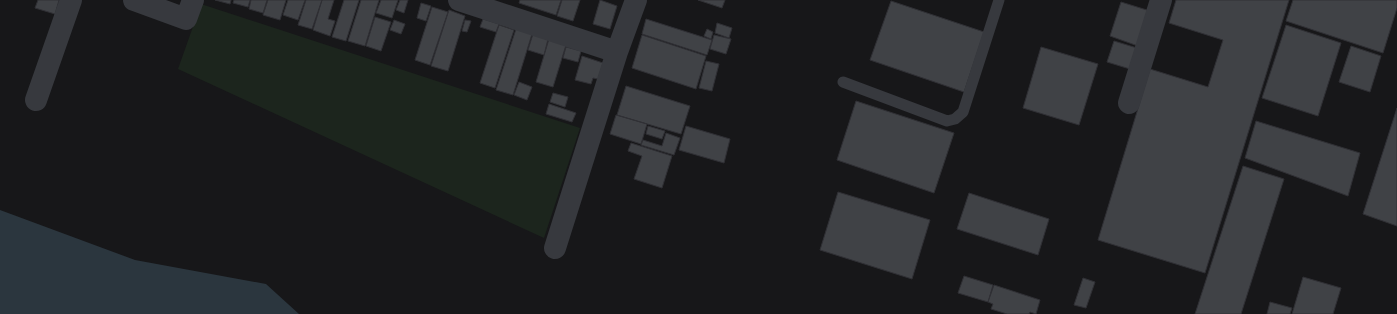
<svg xmlns="http://www.w3.org/2000/svg" width="1397" height="314" font-family="'Titillium Web',sans-serif">
<style>
.green{fill:#1c251d}
.water{fill:#2b363e}
.building{fill:#404246;stroke:#303035}
.lines{fill:none;stroke-linecap:round;stroke-linejoin:round}
.service{stroke:#37393e;stroke-width:11}
.minor{stroke:#37393e;stroke-width:22}
</style>
<rect width="100%" height="100%" fill="#171719"/>
<path class="green" d="M201,4L580,128L544,238L178,69Z"/>
<path class="water" d="M0,210L135,260L266,284L299,314H0Z"/>
<path class="building" d="M38,0H59L55,14L35,8Z
M215,0H231L230,4Z
M234,0H250L248,7L233,3Z
M251,0H267L263,13L249,9Z
M268,0H286L280,20L263,15Z
M288,0H305L298,20L283,15Z
M306,0H322L312,29L298,25Z
M322,0H334L328,19L335,21L330,36L313,30Z
M344,0H359L346,41L332,37Z
M361,0H379L365,46L348,41Z
M381,0H398L392,18L376,13Z
M400,0H408L404,13L396,10Z
M520,0H561L556,15L519,3Z
M562,0H580L573,21L557,16Z
M600,0L617,6L610,29L593,24Z
M698,0H725L722,8Z
M1176,0H1289L1205,273L1098,240L1150,69L1208,87L1223,40L1169,23Z
M1293,0H1397V8L1383,53L1286,21Z
M891,1L984,32L964,92L870,60Z
M1121,2L1150,11L1138,46L1110,36Z
M421,3L431,6L426,21L417,18Z
M432,7L448,12L430,65L415,60Z
M449,10L465,16L448,71L431,66Z
M375,17L391,22L381,51L366,46Z
M483,19L499,24L496,32L480,27Z
M646,19L712,40L707,55L642,34Z
M394,20L405,24L401,34L390,30Z
M465,20L471,21L467,32L462,31Z
M717,23L732,28L729,38L715,33Z
M499,25L514,30L495,88L480,83Z
M1286,25L1341,43L1318,116L1262,98Z
M516,29L532,34L513,95L496,90Z
M707,29L713,32L711,39L704,36Z
M533,34L548,39L544,55L528,50Z
M642,35L706,56L696,89L632,68Z
M714,35L731,39L726,54L710,49Z
M549,39L566,45L553,87L536,82Z
M1114,41L1137,48L1130,69L1107,62Z
M1351,46L1381,56L1370,92L1339,82Z
M566,47L581,51L578,62L563,58Z
M1041,47L1098,64L1079,125L1023,108Z
M582,56L603,63L598,79L593,78L591,84L575,80Z
M706,61L719,64L712,91L699,88Z
M519,82L532,87L527,100L514,95Z
M626,86L690,106L681,134L617,115Z
M553,93L568,97L565,107L550,102Z
M856,101L954,133L934,193L837,160Z
M549,104L576,113L572,122L546,114Z
M1397,108V226L1363,214Z
M616,115L647,124L641,144L610,134Z
M1256,121L1360,153L1348,196L1245,158Z
M648,126L665,131L662,139L646,134Z
M686,126L730,139L724,163L679,150Z
M666,133L680,138L674,155L641,145L643,140L662,146Z
M631,143L672,156L662,188L634,179L642,156L628,151Z
M1243,166L1284,179L1241,314H1195Z
M838,192L930,220L912,279L820,250Z
M969,193L1049,219L1038,255L957,229Z
M964,276L993,285L988,302L958,293Z
M1303,277L1341,288L1333,314H1292Z
M1083,278L1095,282L1086,308L1074,305Z
M994,285L1040,300L1036,314L1030,312L1029,314H1007L991,309L993,304L988,302Z
M1270,302L1292,308L1290,314H1267Z"/>
<g class="lines">
<path class="service" d="M843,82L947,121L955,119L963,112L999,0"/>
<path class="minor" d="M134,0L186,19L193,0
M459,0L617,52
M36,100L71,0
M1129,103L1161,0
M555,248L617,52L636,0"/>
</g>
</svg>
